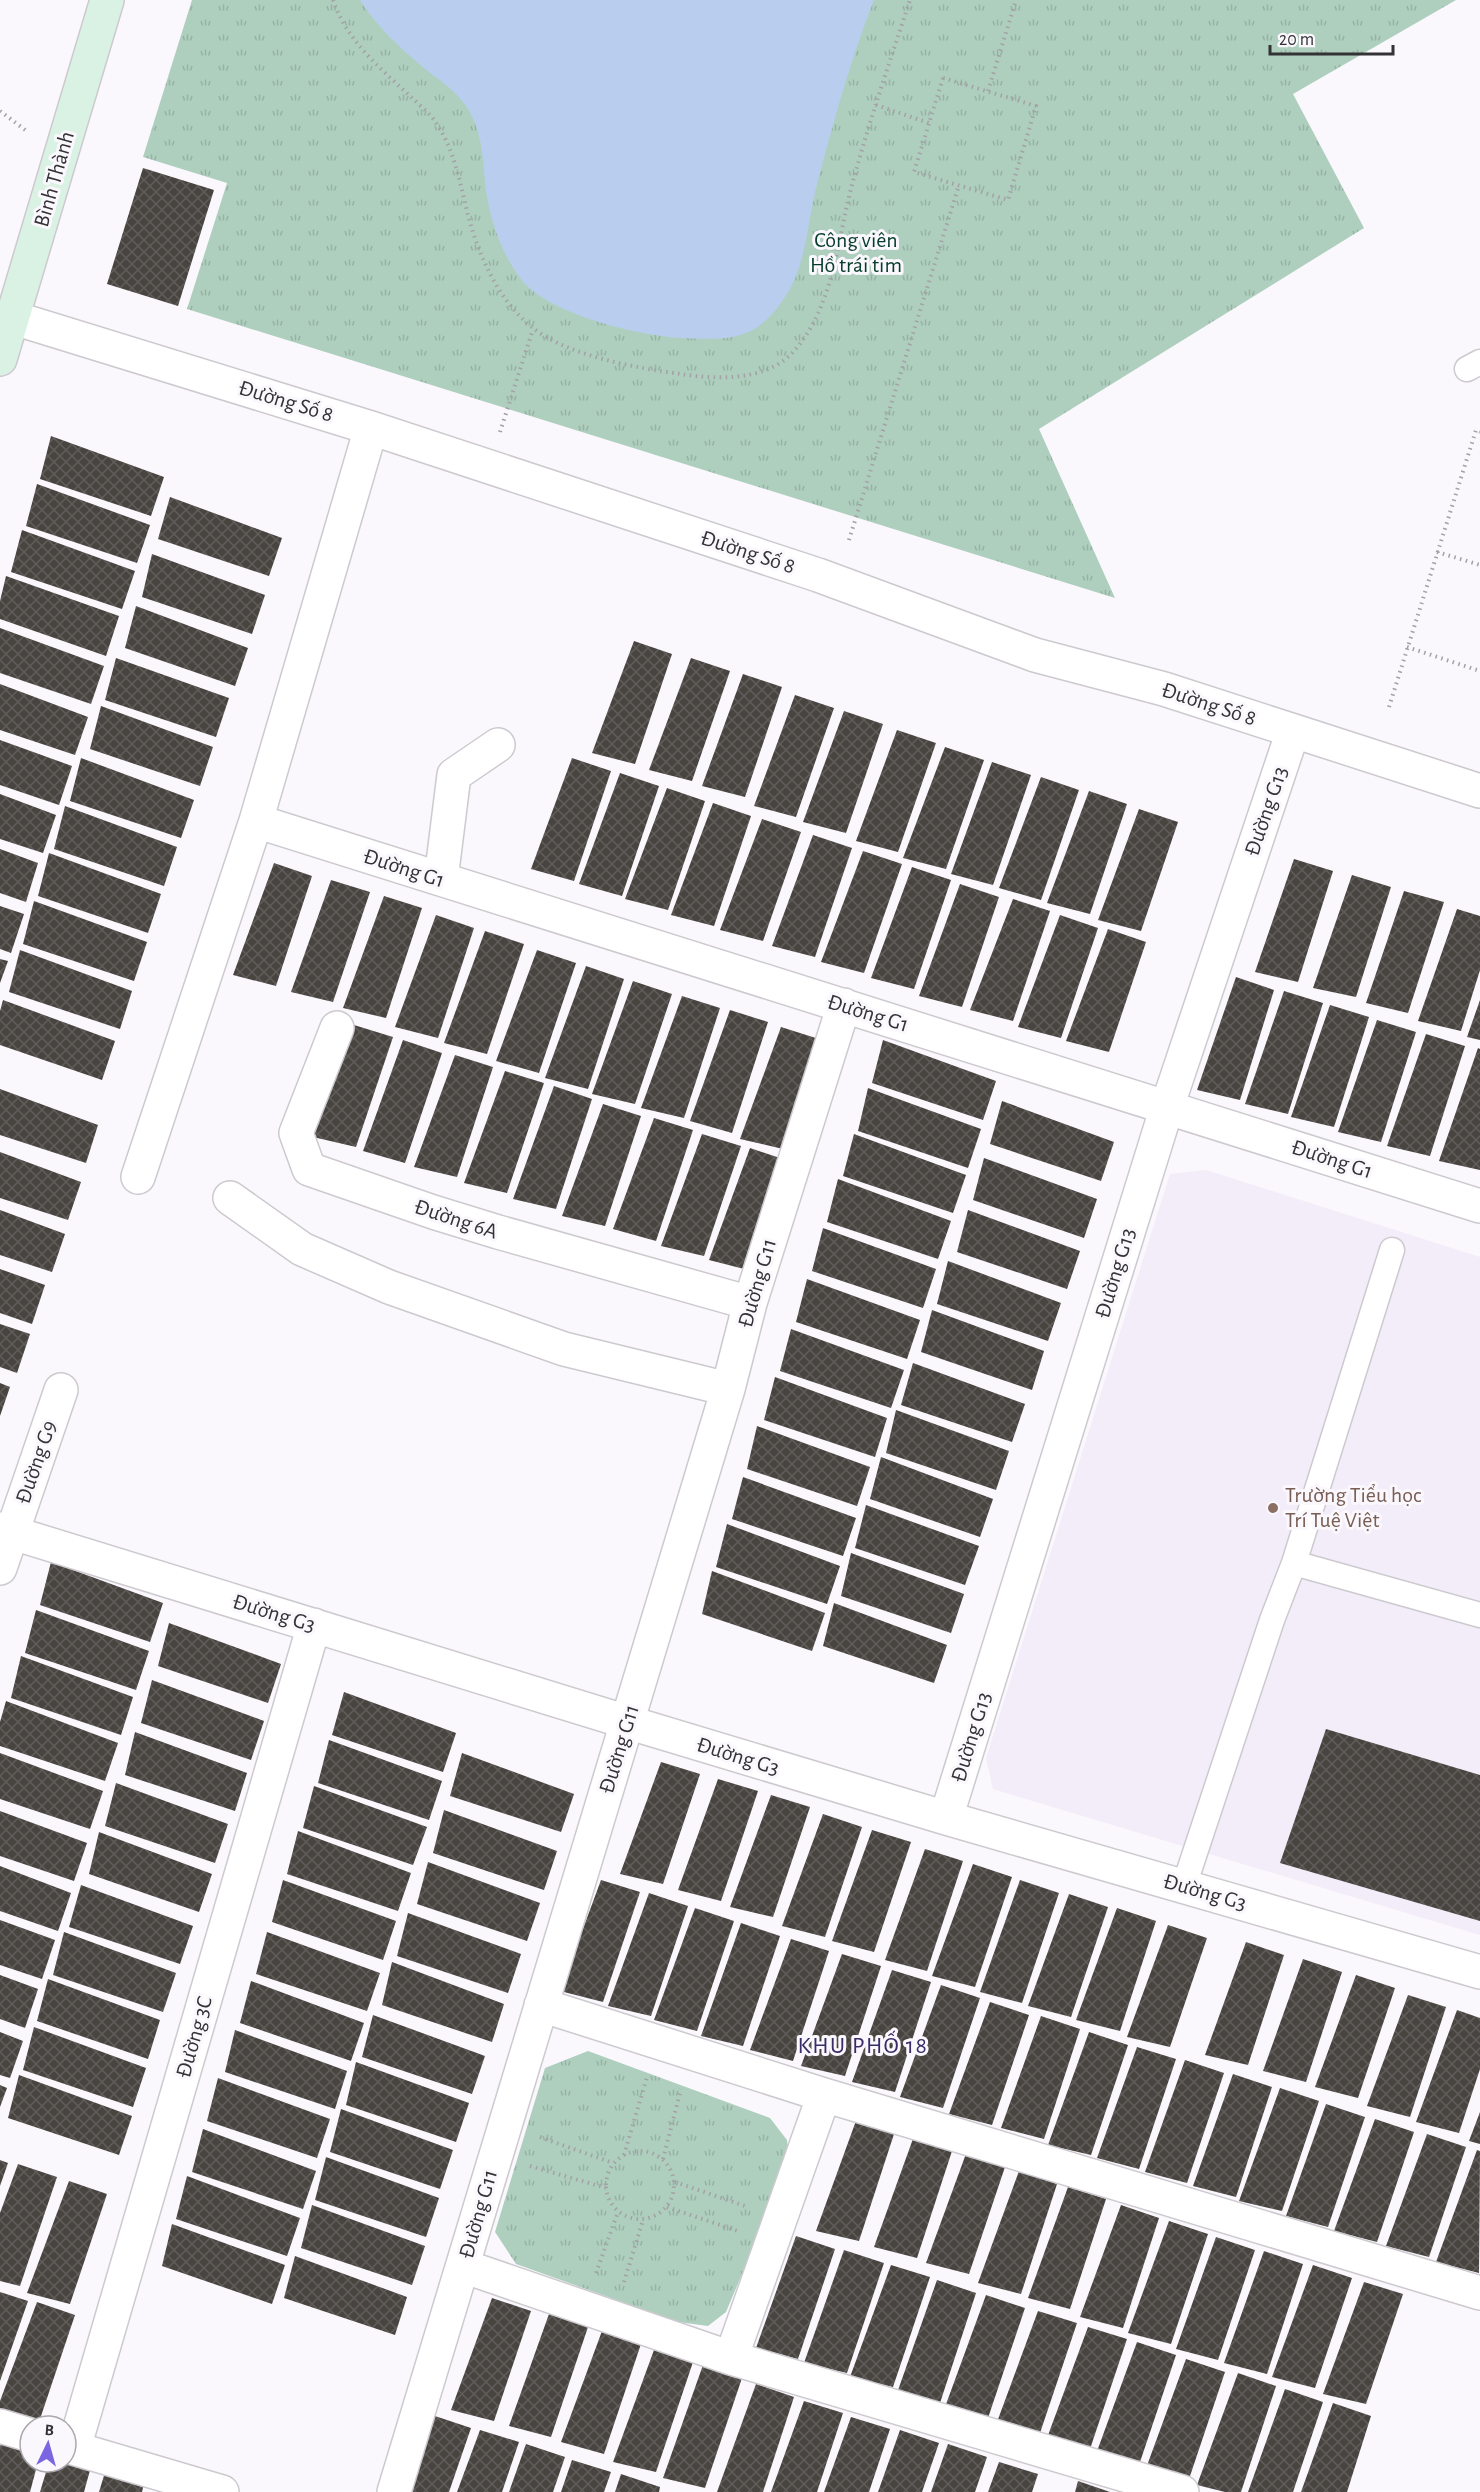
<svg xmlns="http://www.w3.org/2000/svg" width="1480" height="2492" font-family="'Alegreya Sans',sans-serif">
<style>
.built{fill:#f3ecf9}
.grass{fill:url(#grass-tufts)}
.water{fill:#b9ceef}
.building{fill:url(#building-cross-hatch)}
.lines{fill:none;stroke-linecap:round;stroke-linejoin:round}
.lane-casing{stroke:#cdcacf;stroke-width:27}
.street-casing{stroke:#cdcacf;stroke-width:36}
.secondary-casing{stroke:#cdcacf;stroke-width:36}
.path{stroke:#a3a1a5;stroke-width:4;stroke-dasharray:1.5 4.5;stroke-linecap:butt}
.lane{stroke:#fff;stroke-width:24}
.street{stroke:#fff;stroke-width:33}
.secondary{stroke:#d9f2e3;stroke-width:33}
.education-dot{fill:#8d6e63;stroke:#faf7fd;stroke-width:2}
.labels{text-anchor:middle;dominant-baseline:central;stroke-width:6;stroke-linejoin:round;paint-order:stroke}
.street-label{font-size:22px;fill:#333234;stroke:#faf7fd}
.park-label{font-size:22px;fill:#063d29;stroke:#faf7fd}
.education-label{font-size:22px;fill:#785e54;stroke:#faf7fd;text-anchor:start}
.neighbourhood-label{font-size:24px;letter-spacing:1.5px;fill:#382d68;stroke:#faf7fd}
</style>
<defs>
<pattern id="grass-tufts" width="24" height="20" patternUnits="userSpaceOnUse" patternTransform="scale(1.5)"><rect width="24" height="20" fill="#aecfbe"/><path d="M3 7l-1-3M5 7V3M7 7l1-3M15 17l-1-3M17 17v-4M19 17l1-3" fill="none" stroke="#96b2a4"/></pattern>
<pattern id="building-cross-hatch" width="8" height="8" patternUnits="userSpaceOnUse" patternTransform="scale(1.5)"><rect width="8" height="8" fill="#484440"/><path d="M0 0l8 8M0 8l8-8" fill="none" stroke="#605d5a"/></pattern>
</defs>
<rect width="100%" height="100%" fill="#faf7fd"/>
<path class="built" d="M1206,1170L1480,1257V1935L993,1789L986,1758L1170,1174Z"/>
<path class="grass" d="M192,0H1456L1293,94L1364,228L1039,429L1115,598L187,309L227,183L143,157Z
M588,2051L770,2118L787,2140L789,2163L726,2312L708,2326L678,2322L516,2264L495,2232L545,2068Z"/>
<path class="water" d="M360,0H874C851,58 834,120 818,180C808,217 807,262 787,294C757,341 733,340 682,338C640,336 547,314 521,279C503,256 492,225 487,197C482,165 485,134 466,106C455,90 439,80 424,68C400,48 377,27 360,0Z"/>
<path class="building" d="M143,168L214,190L178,306L107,284Z
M51,436L164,477L151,516L40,479Z
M37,484L150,525L137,563L26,526Z
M170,497L282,538L269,576L158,539Z
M22,530L135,571L122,609L11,572Z
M152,554L265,595L252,634L142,597Z
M6,576L119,616L106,656L0,619V601Z
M136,606L248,648L235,686L125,648Z
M0,628L104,666L91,704L0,673Z
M634,641L672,654L635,764L592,753Z
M116,658L229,698L216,737L105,700Z
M691,658L730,671L692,781L649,770Z
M743,674L782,687L745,797L702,786Z
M0,684L88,717L75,755L0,730Z
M795,695L834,708L796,817L754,806Z
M101,706L213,747L200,786L90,749Z
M844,711L883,724L846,833L803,822Z
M897,730L936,743L898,852L856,841Z
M0,740L72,766L59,805L0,785Z
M945,747L984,760L946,869L903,858Z
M81,758L194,800L181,838L70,801Z
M572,758L611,771L574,881L531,869Z
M992,762L1031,775L993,885L951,874Z
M620,773L659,786L622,896L579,884Z
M1041,777L1079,790L1041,900L999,888Z
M667,788L705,801L668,910L625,899Z
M1089,791L1127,804L1090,914L1047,903Z
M0,794L56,815L43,853L0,839Z
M713,803L751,816L714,926L671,915Z
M65,806L177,847L164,886L54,849Z
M1139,809L1178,822L1141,931L1098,920Z
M762,819L801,832L763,941L720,930Z
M813,835L852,848L815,957L772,946Z
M0,849L38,863L26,902L0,893Z
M863,851L902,864L864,973L821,962Z
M49,853L161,894L148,933L38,896Z
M1294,859L1333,871L1298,982L1255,972Z
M274,863L312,876L276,986L233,975Z
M912,867L951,880L914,989L871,978Z
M1352,875L1391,887L1356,997L1313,988Z
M331,880L370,892L333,1002L291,992Z
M960,884L999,897L962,1007L919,996Z
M1404,891L1444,902L1408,1013L1366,1003Z
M384,896L422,908L386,1018L343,1008Z
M1013,899L1050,911L1013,1021L970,1010Z
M34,901L147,942L134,981L23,944Z
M0,906L24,914L11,953L0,949Z
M1457,909L1480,916V970L1461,1031L1418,1021Z
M436,915L474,928L438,1038L395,1027Z
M1060,915L1098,928L1061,1038L1018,1027Z
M1108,929L1146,942L1109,1052L1066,1041Z
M485,931L524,944L487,1054L444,1043Z
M20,950L132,991L120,1029L9,992Z
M537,950L576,963L539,1073L496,1061Z
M0,959L8,961L0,983Z
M586,966L624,979L588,1089L545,1078Z
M1236,977L1274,990L1240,1100L1197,1090Z
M633,981L672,994L635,1104L592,1094Z
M1284,991L1323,1003L1288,1114L1245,1104Z
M682,996L720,1008L684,1118L641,1108Z
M3,1000L115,1041L102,1080L0,1045V1011Z
M1480,1000V1040L1467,1037Z
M1330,1005L1369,1017L1334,1127L1291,1117Z
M730,1010L768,1022L732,1133L690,1121Z
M1377,1020L1416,1032L1381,1142L1338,1132Z
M354,1025L393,1037L356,1147L313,1137Z
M781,1027L819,1039L783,1149L740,1139Z
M1426,1034L1465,1046L1430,1156L1387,1146Z
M403,1040L442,1053L405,1163L363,1151Z
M883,1040L996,1081L983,1120L872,1083Z
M1478,1048L1480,1049V1170L1439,1161Z
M455,1055L493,1067L457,1177L414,1167Z
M505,1071L544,1083L507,1193L464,1183Z
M554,1086L592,1099L556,1209L513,1199Z
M868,1088L981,1129L968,1168L858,1131Z
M0,1089L98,1125L86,1163L0,1135Z
M1002,1101L1114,1142L1101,1181L990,1144Z
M603,1104L641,1116L605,1226L562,1216Z
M654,1118L693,1130L656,1241L613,1229Z
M702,1134L741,1146L704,1256L661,1246Z
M854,1134L966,1175L953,1213L843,1176Z
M750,1148L789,1161L752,1271L709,1260Z
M0,1152L81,1182L68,1220L0,1198Z
M984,1158L1097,1199L1084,1238L973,1200Z
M838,1179L951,1221L938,1259L827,1222Z
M0,1210L65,1234L52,1272L0,1255Z
M968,1210L1080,1251L1067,1289L957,1252Z
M823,1228L936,1269L923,1308L812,1271Z
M948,1261L1061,1303L1048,1341L937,1304Z
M0,1269L45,1285L32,1324L0,1313Z
M807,1279L920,1320L907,1359L796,1322Z
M932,1310L1044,1351L1032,1390L921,1352Z
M0,1324L30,1334L17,1373L0,1367Z
M791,1329L904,1370L891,1408L780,1371Z
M913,1363L1025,1404L1012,1442L901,1405Z
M775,1377L887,1418L875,1457L764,1420Z
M0,1383L10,1387L0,1416Z
M896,1410L1009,1451L996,1490L886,1453Z
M757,1426L870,1467L857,1506L747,1469Z
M881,1457L993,1499L980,1537L870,1499Z
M743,1477L856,1518L843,1556L732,1519Z
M866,1505L979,1546L965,1585L855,1548Z
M727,1524L840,1566L827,1604L716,1567Z
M851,1553L964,1594L951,1633L841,1596Z
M51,1562L163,1603L150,1642L40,1605Z
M712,1571L825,1613L812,1651L702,1614Z
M834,1603L947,1645L934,1683L823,1646Z
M36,1610L149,1651L136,1690L25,1653Z
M169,1623L281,1664L268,1703L158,1666Z
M21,1656L133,1697L121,1735L11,1698Z
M152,1680L264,1721L251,1760L141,1723Z
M344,1692L456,1733L443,1772L332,1735Z
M6,1701L118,1743L105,1781L0,1746V1722Z
M1326,1729L1480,1775V1921L1280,1863Z
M135,1732L247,1773L235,1811L125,1775Z
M329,1740L442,1781L429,1820L318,1783Z
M0,1753L103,1791L90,1829L0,1799Z
M462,1753L574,1794L561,1832L450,1796Z
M661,1762L700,1774L663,1884L620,1874Z
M718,1779L758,1791L721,1901L678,1890Z
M116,1783L228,1824L215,1863L105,1826Z
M314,1786L427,1827L413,1865L303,1828Z
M771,1795L810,1807L773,1917L730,1907Z
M444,1810L557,1851L544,1890L433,1853Z
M0,1811L87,1843L74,1881L0,1856Z
M823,1814L862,1827L825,1937L782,1926Z
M872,1830L911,1842L874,1952L832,1941Z
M298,1831L411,1873L398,1911L287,1874Z
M99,1832L212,1874L199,1912L89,1874Z
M925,1849L963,1861L927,1971L885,1960Z
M428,1862L540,1903L527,1941L417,1904Z
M973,1864L1012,1877L975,1987L932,1976Z
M0,1866L71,1893L58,1931L0,1911Z
M283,1880L396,1921L383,1960L272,1922Z
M601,1880L640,1892L603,2002L560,1991Z
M1020,1880L1059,1893L1022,2003L980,1992Z
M81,1885L193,1926L180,1964L69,1927Z
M649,1893L688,1906L651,2016L608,2006Z
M1069,1894L1108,1907L1071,2017L1028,2006Z
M695,1908L734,1921L697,2031L654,2020Z
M1117,1908L1156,1921L1120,2031L1076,2020Z
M408,1913L521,1954L508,1993L397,1956Z
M0,1920L55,1940L42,1979L0,1965Z
M741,1923L780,1936L743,2046L701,2036Z
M1168,1925L1207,1938L1170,2047L1127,2037Z
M64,1932L176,1973L163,2012L53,1975Z
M267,1932L380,1973L367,2011L256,1974Z
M791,1939L829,1951L793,2061L750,2050Z
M1246,1942L1284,1955L1248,2065L1205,2055Z
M842,1954L881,1966L845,2076L801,2066Z
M1303,1959L1342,1972L1306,2082L1263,2071Z
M392,1962L504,2004L492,2042L382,2005Z
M892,1970L931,1982L895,2092L852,2082Z
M0,1975L38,1989L25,2028L0,2019Z
M1356,1975L1395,1988L1358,2098L1315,2087Z
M48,1979L160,2020L148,2059L37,2021Z
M251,1981L364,2023L351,2061L240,2023Z
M941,1985L980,1998L943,2108L900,2097Z
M1408,1995L1446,2007L1410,2117L1367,2106Z
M990,2002L1029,2015L992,2125L949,2114Z
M1457,2010L1480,2018V2069L1459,2133L1416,2122Z
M373,2015L485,2056L472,2094L362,2057Z
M1041,2016L1080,2029L1044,2139L1001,2128Z
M34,2027L146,2068L133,2107L23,2070Z
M235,2030L347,2071L335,2109L225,2072Z
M0,2032L23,2041L10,2078L0,2075Z
M1089,2032L1128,2045L1091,2155L1048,2145Z
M1137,2047L1176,2059L1139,2169L1097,2158Z
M1185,2060L1224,2073L1187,2183L1145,2172Z
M356,2062L469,2103L456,2142L346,2105Z
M1233,2074L1272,2087L1236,2197L1193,2186Z
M19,2075L132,2116L119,2155L8,2118Z
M218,2078L330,2119L317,2158L207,2121Z
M0,2085L7,2088L0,2107Z
M1280,2088L1319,2101L1282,2211L1239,2201Z
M1326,2104L1365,2117L1328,2227L1286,2216Z
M341,2109L453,2150L440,2189L330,2152Z
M1480,2112V2144L1469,2141Z
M857,2118L895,2131L859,2241L816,2231Z
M1375,2119L1414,2132L1377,2242L1334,2231Z
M203,2129L316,2171L303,2209L192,2172Z
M1427,2134L1466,2147L1429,2257L1386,2246Z
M914,2136L953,2148L917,2258L874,2247Z
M1477,2150L1480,2151L1479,2273L1436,2262Z
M967,2151L1006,2164L969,2274L926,2263Z
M326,2157L439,2198L426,2237L315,2200Z
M0,2160L8,2163L0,2186Z
M18,2164L57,2177L20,2286L0,2281V2213Z
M1019,2171L1057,2184L1021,2294L978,2283Z
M187,2176L300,2218L287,2256L176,2219Z
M69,2181L107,2194L70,2304L27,2293Z
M1068,2187L1106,2199L1070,2309L1028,2298Z
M312,2205L425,2246L412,2285L301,2248Z
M1121,2205L1159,2218L1123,2328L1080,2317Z
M1169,2221L1208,2234L1171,2344L1128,2333Z
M172,2224L285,2265L272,2304L162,2266Z
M796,2236L835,2249L798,2359L756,2348Z
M1216,2237L1255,2250L1218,2360L1176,2349Z
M844,2250L884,2263L847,2373L804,2363Z
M1264,2251L1303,2264L1267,2374L1224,2363Z
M295,2256L407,2297L395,2335L284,2298Z
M891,2265L930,2277L893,2387L850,2377Z
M1313,2265L1352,2278L1315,2388L1272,2377Z
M937,2280L976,2293L940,2403L897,2393Z
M1364,2282L1403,2294L1366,2404L1323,2394Z
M0,2292L28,2301L0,2381Z
M986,2295L1025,2308L988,2418L945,2407Z
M492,2298L531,2311L494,2421L451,2410Z
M37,2302L75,2315L38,2425L0,2415V2401Z
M1038,2311L1077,2323L1040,2433L997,2422Z
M549,2314L588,2327L551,2437L509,2426Z
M1088,2327L1127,2339L1090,2449L1047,2438Z
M602,2331L641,2344L604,2454L561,2442Z
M1137,2342L1176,2355L1139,2465L1096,2454Z
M654,2350L693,2362L656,2472L613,2462Z
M1186,2359L1225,2372L1188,2482L1145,2471Z
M703,2365L742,2378L705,2488L663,2478Z
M1238,2373L1276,2386L1241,2492H1225L1197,2485Z
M756,2384L794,2397L763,2492H717Z
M1285,2389L1323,2402L1293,2492H1248Z
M804,2401L843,2413L817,2492H771Z
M1333,2403L1371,2416L1347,2492H1301Z
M432,2415L471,2428L449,2492H404Z
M851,2417L890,2429L869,2492H824Z
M480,2430L519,2442L502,2492H457Z
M900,2430L939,2443L922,2492H878Z
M2,2439L30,2446V2462H38L30,2492H0V2447Z
M526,2444L565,2457L553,2492H509Z
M948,2444L987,2457L975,2492H931Z
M572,2460L611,2472L604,2492H561Z
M49,2462L92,2463L84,2492H40Z
M999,2462L1038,2474L1032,2492H988Z
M106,2469L145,2479L142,2492H99Z
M621,2474L660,2487L659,2492H615Z
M1078,2481L1110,2492H1075Z"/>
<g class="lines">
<defs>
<path id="lane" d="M1467,369L1480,362
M1294,1563L1480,1615
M1184,1886L1272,1620L1294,1563L1392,1250"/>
<path id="street" d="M14,318L371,428L818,575L1035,655L1164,689L1480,791
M256,821L1480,1206
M441,879L454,775L498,745
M337,1028L296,1133L309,1169L433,1212L498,1232L750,1303
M138,1177L256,821L371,428
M230,1198L302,1249L389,1287L564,1349L728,1389
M0,1529L627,1722L946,1818L1480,1972
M0,1568L61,1390
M946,1818L1167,1107L1293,731
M541,2005L824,2095L1480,2293
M463,2266L731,2358L1182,2492
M731,2358L824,2095
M0,2426L30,2435
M66,2446L222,2492
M74,2448L314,1625
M394,2492L728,1389L750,1303L844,1005"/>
<path id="secondary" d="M0,359L107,0"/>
</defs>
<use href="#lane" class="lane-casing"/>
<use href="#street" class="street-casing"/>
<use href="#secondary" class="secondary-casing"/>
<path class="path" d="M333,0C346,40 381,69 411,97C419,105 430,113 436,123C457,153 461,192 471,226C482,263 502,304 533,328C568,356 637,368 681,374C718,380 768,381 794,351C834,306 837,240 852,185C869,122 890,61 910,0
M943,78L1036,106L1008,200L914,172Z
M988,91L1016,0
M876,105L929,123
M0,111L28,132
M500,432L533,329
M849,540L959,185
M1437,552L1480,565
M1407,647L1480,671
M1389,707L1476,430L1480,432
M540,2137L613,2163
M606 2185a34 34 0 1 1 68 0a34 34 0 1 1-68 0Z
M624,2155L647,2077
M663,2159L681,2089
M530,2166L606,2188
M675,2182L745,2206
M667,2207L738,2231
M596,2273L618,2212
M624,2282L643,2220"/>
<use href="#lane" class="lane"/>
<use href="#street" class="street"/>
<use href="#secondary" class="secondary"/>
</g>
<circle class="education-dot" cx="1273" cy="1508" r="6"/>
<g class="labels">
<g class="street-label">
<text transform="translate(54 179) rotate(-74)">Bình Thành</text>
<text transform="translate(286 401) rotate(17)">Đường Số 8</text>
<text transform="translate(748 552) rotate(18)">Đường Số 8</text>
<text transform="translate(1209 704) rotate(18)">Đường Số 8</text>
<text transform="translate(1266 811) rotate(-71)">Đường G13</text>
<text transform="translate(404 868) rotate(18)">Đường G1</text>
<text transform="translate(868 1013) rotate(17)">Đường G1</text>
<text transform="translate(1332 1159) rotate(18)">Đường G1</text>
<text transform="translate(456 1219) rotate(18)">Đường 6A</text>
<text transform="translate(1115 1273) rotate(-73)">Đường G13</text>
<text transform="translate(757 1283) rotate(-74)">Đường G11</text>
<text transform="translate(36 1462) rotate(-71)">Đường G9</text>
<text transform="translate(274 1613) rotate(17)">Đường G3</text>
<text transform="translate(971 1737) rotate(-73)">Đường G13</text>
<text transform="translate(619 1749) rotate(-73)">Đường G11</text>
<text transform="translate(738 1756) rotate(17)">Đường G3</text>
<text transform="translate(1205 1892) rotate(16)">Đường G3</text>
<text transform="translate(194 2037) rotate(-74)">Đường 3C</text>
<text transform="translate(478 2214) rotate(-74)">Đường G11</text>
</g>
<g class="park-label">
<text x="856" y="240">Công viên<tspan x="856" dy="25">Hồ trái tim</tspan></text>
</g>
<g class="education-label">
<text x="1285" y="1495">Trường Tiểu học<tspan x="1285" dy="25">Trí Tuệ Việt</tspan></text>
</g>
<g class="neighbourhood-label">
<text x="863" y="2046">KHU PHỐ 18</text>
</g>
</g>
<g transform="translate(48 2444) rotate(5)"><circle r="28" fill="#faf7fd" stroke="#aaa8ad" stroke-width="1.5"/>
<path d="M0-4.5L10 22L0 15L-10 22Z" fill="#7c65e0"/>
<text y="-9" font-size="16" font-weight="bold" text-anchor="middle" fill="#333234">B</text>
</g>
<path d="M1270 45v9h123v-9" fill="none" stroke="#333234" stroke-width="3"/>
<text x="1279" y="45" font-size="18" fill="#333234" stroke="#faf7fd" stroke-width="4.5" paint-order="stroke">20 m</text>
</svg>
